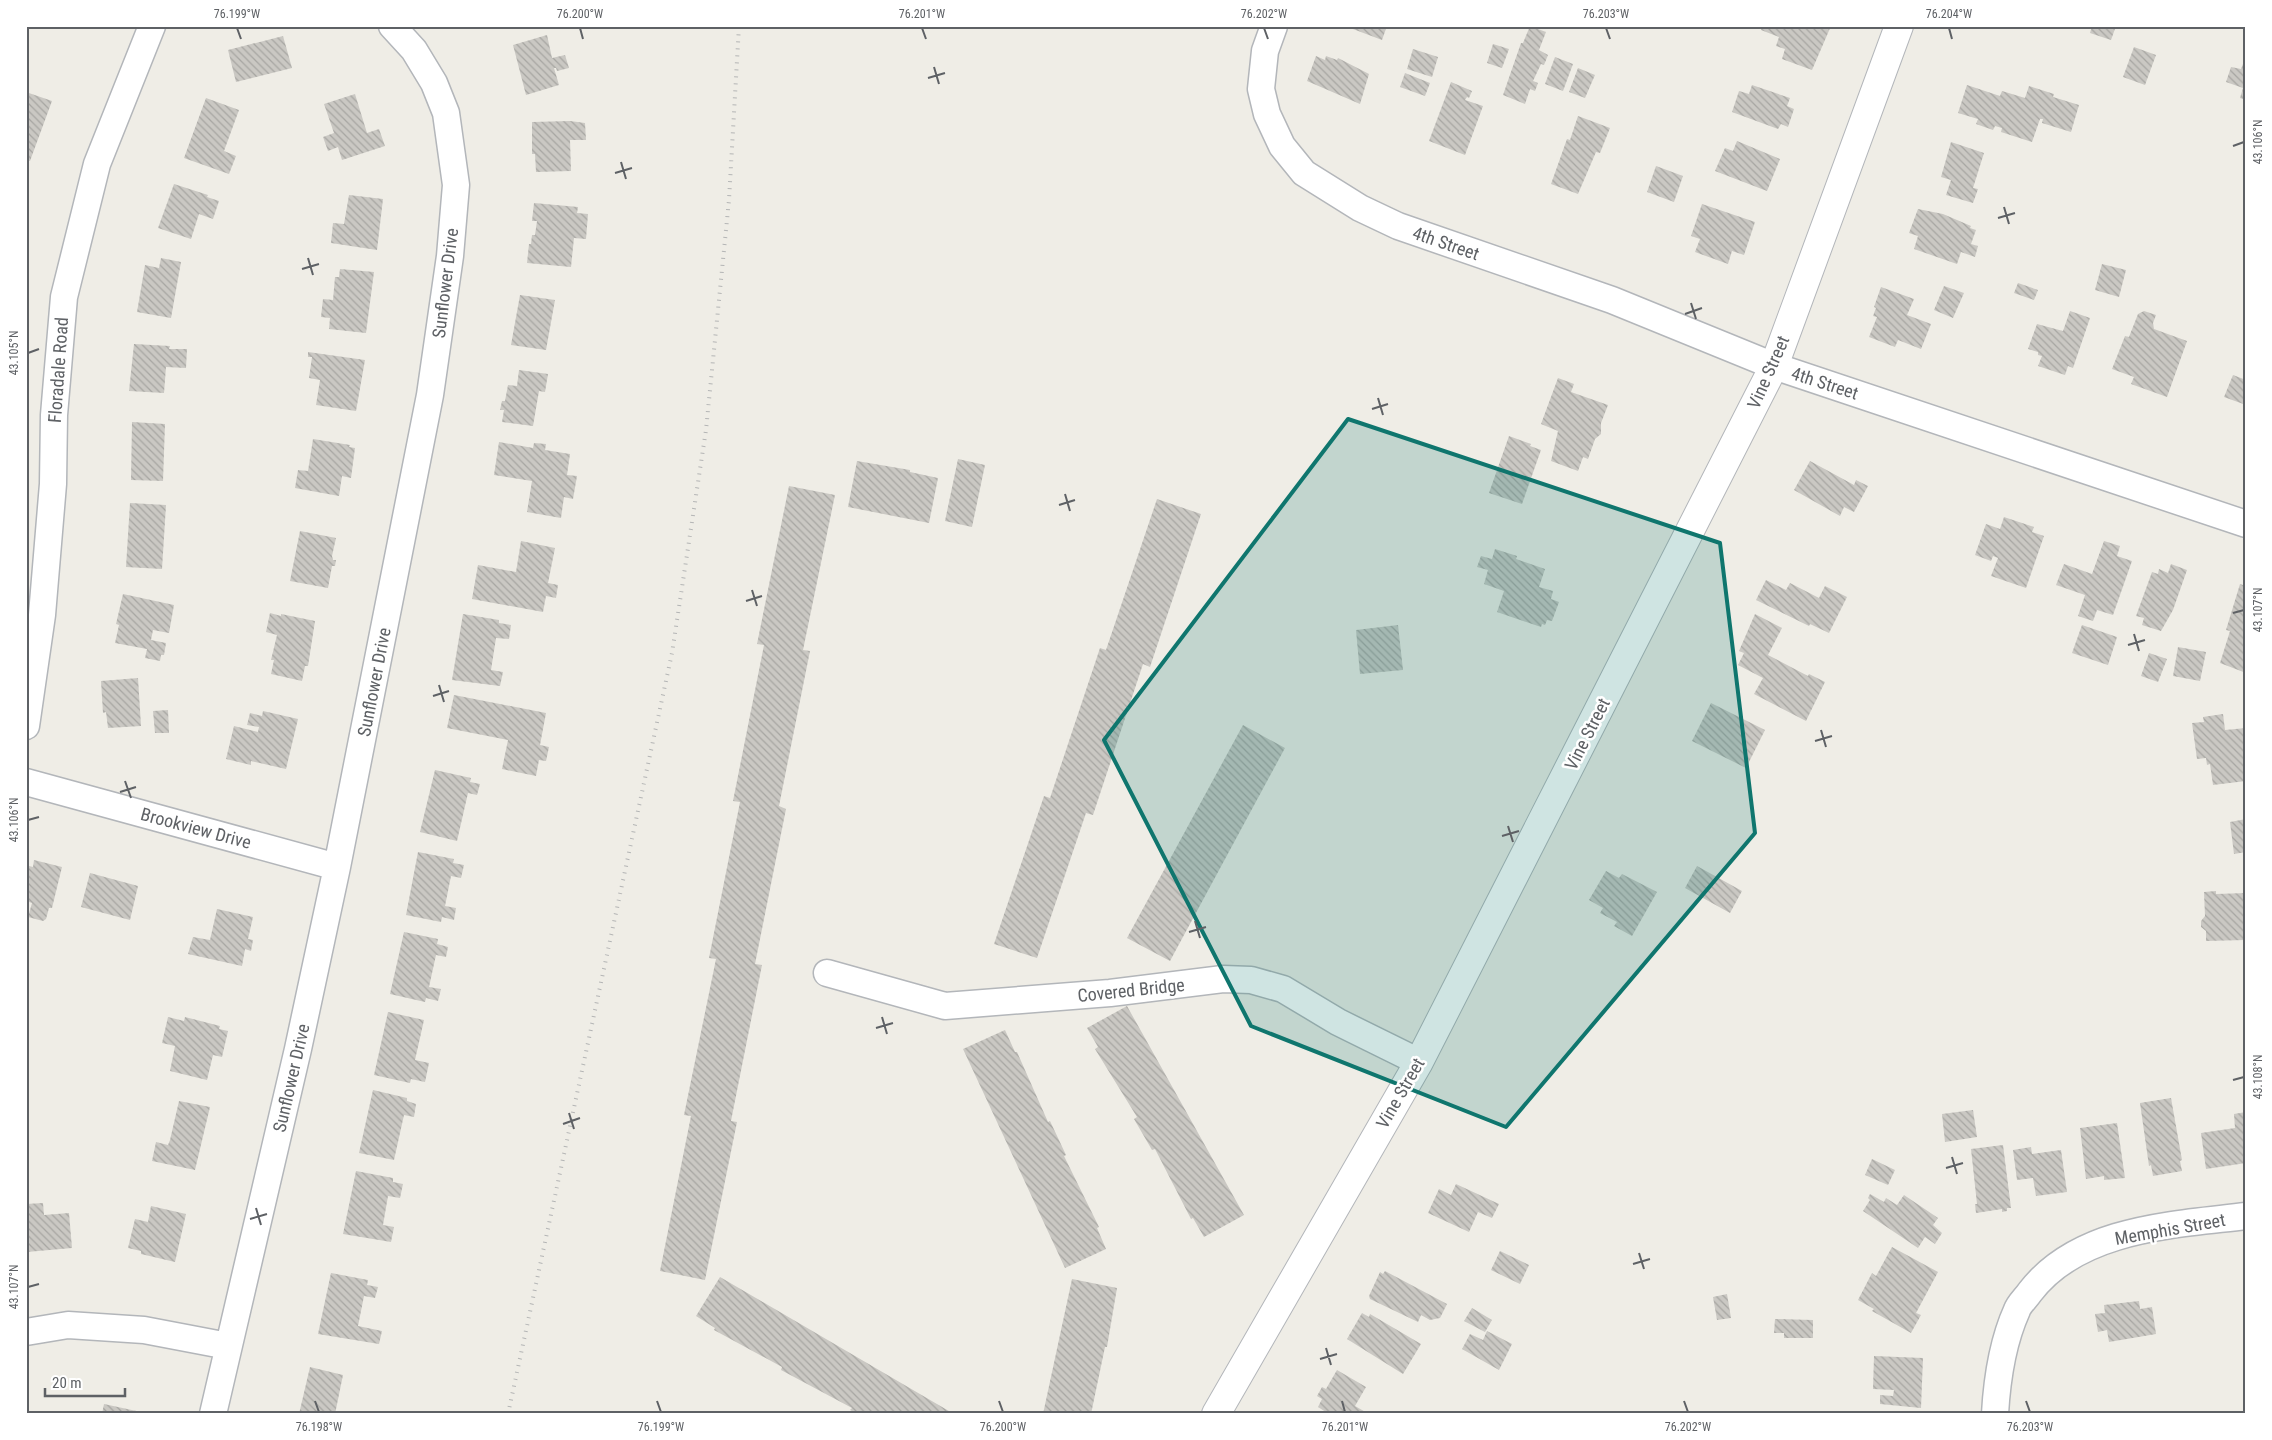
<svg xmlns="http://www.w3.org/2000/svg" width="2272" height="1440" font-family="'Roboto Condensed',sans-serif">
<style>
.building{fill:url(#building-back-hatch)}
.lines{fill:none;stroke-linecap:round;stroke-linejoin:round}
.minor-casing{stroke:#b3b6ba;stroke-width:29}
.tertiary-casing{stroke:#b3b6ba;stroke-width:30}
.minor{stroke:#fff;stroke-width:26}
.tertiary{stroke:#fff;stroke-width:28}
.rail{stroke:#b4b5b5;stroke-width:4;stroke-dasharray:1 6;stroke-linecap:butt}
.marked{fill:#0f766e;fill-opacity:0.2;stroke:#0f766e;stroke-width:4;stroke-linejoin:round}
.ticks{fill:none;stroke:#5e6165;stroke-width:2}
.labels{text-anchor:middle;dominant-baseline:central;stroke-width:5;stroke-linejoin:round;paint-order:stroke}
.street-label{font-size:18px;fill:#5e6165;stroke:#fff}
.neatline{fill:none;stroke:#5e6165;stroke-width:2}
.ticks-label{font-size:12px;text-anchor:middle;fill:#5e6165}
</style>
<defs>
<pattern id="building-back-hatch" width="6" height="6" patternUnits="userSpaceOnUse" patternTransform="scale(1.25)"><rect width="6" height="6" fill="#cac8c3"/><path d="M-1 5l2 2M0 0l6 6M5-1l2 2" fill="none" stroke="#a7a6a2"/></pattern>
</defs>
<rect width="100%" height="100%" fill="#efede6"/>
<path class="building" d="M1345,26H1387L1382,40Z
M1530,26L1546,32L1539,50L1548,55L1544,65L1541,64L1533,81L1538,83L1535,91L1530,89L1525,104L1503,95L1521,43H1523Z
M1762,26H1831L1812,70L1782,59L1785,49L1776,46L1779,37L1761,30Z
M2092,26H2116L2111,40L2090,33Z
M547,35L552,58L565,55L569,68L557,71L556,68H554L559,85L526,95L513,45Z
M283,36L292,68L236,82L228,50Z
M1493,44L1509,49L1502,68L1487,63Z
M2134,47L2156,55L2145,85L2123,77Z
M1413,49L1438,57L1432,77L1407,69Z
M1316,56L1325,60L1326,56L1337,60L1338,58L1369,74L1360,104L1307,81Z
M2246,56V100L2240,98L2243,88L2226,82L2231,67L2241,69Z
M1555,57L1573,64L1563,91L1545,84Z
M1578,68L1595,75L1585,98L1569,92Z
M1405,73L1430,83L1425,96L1400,87Z
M1451,82L1472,91L1469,98L1467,97L1465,100L1483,106L1465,155L1429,141Z
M1752,85L1790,98L1787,106L1794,109L1788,127L1781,124L1778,129L1732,112L1739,91L1749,94Z
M1967,85L2000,96L2002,91L2025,98L2029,86L2054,94L2053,97L2079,105L2071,132L2042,123L2043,119H2040L2032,142L2001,132L2002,128L1995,126L1993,130L1976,124L1978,119L1958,113Z
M26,92L52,101L30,161L26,160Z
M355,94L367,133L379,129L385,146L342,160L338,147L328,151L323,137L334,133L324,104Z
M206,98L239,110L224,151L236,156L229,174L184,158Z
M1578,116L1610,128L1600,153L1596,152L1578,194L1551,184L1567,139L1570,140Z
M570,121L585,123L586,140H570L571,171L536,172L535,154H532V122Z
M1737,141L1780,159L1767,191L1715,171L1725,148L1733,151Z
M1951,142L1984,153L1973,188L1978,189L1973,203L1946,195L1951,180L1941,177Z
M1656,166L1683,176L1674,202L1647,192Z
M174,184L208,195L207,197L219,201L213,219L199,214L191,239L158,228Z
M349,195L383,199L377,250L331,243L333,223L344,224Z
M534,203L578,207L577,213L588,214L586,239L574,238L571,267L527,263L529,244H531L532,235H535L537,221H532Z
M1702,204L1755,222L1744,255L1732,251L1728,264L1695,252L1700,239L1691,236Z
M1918,209L1943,214L1971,226L1970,228L1976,230L1971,244L1978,246L1975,257L1961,252L1957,264L1914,249L1918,236L1909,233Z
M161,258L181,262L171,318L137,312L145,265L159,268Z
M2102,264L2126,270L2119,297L2095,290Z
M340,269L374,272L366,333L329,329L330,318L321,317L323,299L333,300L335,277H339Z
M2018,283L2038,290L2034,300L2014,293Z
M1944,286L1964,293L1953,318L1934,310Z
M1881,287L1914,299L1907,315L1931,324L1921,349L1898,340L1895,347L1869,337L1877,317L1873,316L1876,308L1874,307Z
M520,295L555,300L546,350L511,345Z
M2070,311L2090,318L2073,368L2068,366L2065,375L2038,366L2042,356L2038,355V352L2028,349L2037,324L2063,331Z
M2144,311L2156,315L2153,323L2154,329L2187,341L2167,397L2131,384L2134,377L2112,369L2125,336L2129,337L2138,314Z
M134,344L170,346L169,349H187L186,368L166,367L164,393L129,391Z
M308,352L365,360L356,411L316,405L320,380L309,378L312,357H308Z
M519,370L548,374L545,392L539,391L533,426L502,422L504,410H500L502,401H505L508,385L517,386Z
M2233,375L2246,380V405L2224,397Z
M1558,378L1574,384L1571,392L1608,405L1601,423V434L1595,439L1588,459L1583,457L1578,471L1551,461L1558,431L1541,424Z
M132,422L165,424L163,481L131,480Z
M1509,436L1531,444L1530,446L1541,450L1522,504L1489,493Z
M313,439L350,445L349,447L355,448L351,478L342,476L339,496L295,488L298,470L308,471Z
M499,442L533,448L534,443L546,444L545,450L570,454L567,475L577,476L573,499L564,497L561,518L527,512L532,481L494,475Z
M958,459L985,465L972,527L945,521Z
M857,461L910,470V472L938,478L929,523L848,507Z
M1810,461L1854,485L1856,480L1868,486L1854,512L1844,507L1840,516L1794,490Z
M789,486L835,495L803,650L810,651L779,806L786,809L755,964L762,965L731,1121L737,1122L705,1280L660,1271L691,1116L684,1115L716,959L709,958L740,802L733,801L764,645L757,644Z
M1157,499L1201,514L1150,667L1143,664L1093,815L1086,813L1037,958L994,944L1044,796L1050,798L1100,648L1106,650Z
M130,503L166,505L162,569L126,567Z
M2004,517L2034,527L2032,532L2044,536L2026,588L1991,576L1998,558L1993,556L1991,561L1975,555L1986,524L2000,529Z
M300,531L336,538L332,556L333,560H336L335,566H332L328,588L290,581Z
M521,541L555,548L548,583L558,585L556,598L546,596L543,612L472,599L478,565L516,572Z
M2104,541L2120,546L2117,556L2132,561L2113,615L2097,610L2093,621L2078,616L2085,595L2056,585L2064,564L2092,574Z
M1495,549L1517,556L1516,559L1545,569L1539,587L1553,591L1551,599L1559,602L1552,621L1547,620L1545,625L1542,624L1541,627L1497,612L1504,591L1484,584L1488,570L1477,567L1481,556L1492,559Z
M2171,564L2187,570L2173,610L2161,631L2142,625L2144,618L2136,616L2152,572L2158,574L2159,569L2168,573Z
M1766,580L1786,590L1790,583L1819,598L1825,586L1847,597L1829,633L1810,624L1809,626L1756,600Z
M2240,584L2246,586V673L2220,663L2230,631L2226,630Z
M123,594L174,605L169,633L153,630L151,640L166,643L164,655H161L160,661L145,658L147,649L115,643L119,625L116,624Z
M270,613L281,616V614L315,621L308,666H305L302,681L271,674L274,660H271L277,635L266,632Z
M463,614L499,620V623L511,625L509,639L496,638L491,670L503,672L500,686L452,680Z
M1755,614L1782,628L1768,655L1808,676L1809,674L1825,682L1806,721L1754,694L1763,678L1738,665L1744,653L1739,651Z
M1398,625L1403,670L1360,674L1356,630Z
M2082,625L2117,637L2108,665L2072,653Z
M2178,647L2206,652L2200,681L2173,676Z
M2149,653L2167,659L2158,682L2141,676Z
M138,678L141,726L108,728L106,712L103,713L101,681Z
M454,695L546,713L540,745L549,747L546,761L539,760L536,776L502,769L508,740L447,728Z
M1711,703L1765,730L1746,768L1692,741Z
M168,710L169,733H155L153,711Z
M263,711L298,719L286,769L251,761V765L226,759L234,726L258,732L259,727L247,725L250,713L262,716Z
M2223,714L2225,730L2246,728V781L2213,785L2210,764L2207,765L2206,758L2197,759L2192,723L2204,722L2203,717Z
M1243,725L1285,748L1170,961L1127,938Z
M435,770L471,778L470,782L480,784L477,795L468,793L457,841L420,832Z
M2246,819V852L2234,854L2230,822Z
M418,852L454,859L453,863L464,865L461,878L451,876L445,906L456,908L454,920L442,917L441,922L406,915Z
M34,860L62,867L52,908H49L46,919L43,921L28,917L32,903L26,901V868L28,869L29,866L33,867Z
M1697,866L1742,891L1730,913L1685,888Z
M1606,871L1619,878L1622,874L1657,892L1632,936L1614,926L1617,922L1600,913L1603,908L1589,900Z
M90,873L138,886L130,920L81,907Z
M2216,891V894L2246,893V940L2206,941V931L2201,927V921L2205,916L2204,892Z
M217,909L253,917L248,939L253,940L251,951L245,949L242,966L188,954L193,937L210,940Z
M404,932L438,939L437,944L448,947L446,957L436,955L429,987L441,989L438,1001L426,998L425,1002L390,994Z
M1127,1006L1244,1215L1204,1237L1193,1218L1191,1219L1155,1149L1152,1150L1134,1119L1137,1117L1095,1049L1098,1047L1087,1028Z
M388,1012L424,1020L415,1060L429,1063L425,1082L411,1079L410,1083L374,1075Z
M168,1017L184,1021L185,1017L220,1026L219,1029L228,1031L222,1057L213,1055L207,1080L170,1071L175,1046L162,1043Z
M1005,1030L1015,1052H1017L1048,1122L1050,1121L1066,1155L1064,1156L1099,1227L1097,1228L1106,1249L1065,1268L963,1049Z
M373,1090L407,1098V1101L416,1104L414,1117L404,1115L394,1160L359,1153Z
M2171,1098L2182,1160L2180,1161L2182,1171L2153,1176L2151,1165L2149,1166L2140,1103Z
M179,1101L210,1107L195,1170L152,1161L156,1142L168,1145L170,1140Z
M1973,1110L1977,1137L1945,1142L1942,1114Z
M2246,1112V1163L2206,1169L2201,1133L2235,1128L2234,1114Z
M2117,1123L2125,1178L2104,1180V1176L2086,1179L2080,1128Z
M2003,1145L2011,1208H2007V1211L2002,1212V1209L1976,1213L1975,1204H1977L1971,1149Z
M2031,1147L2032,1154L2061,1150L2067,1192L2036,1196L2033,1178L2017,1180L2013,1150Z
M1872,1159L1895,1170L1888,1185L1865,1175Z
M356,1171L393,1178V1182L403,1184L400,1198L388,1196L383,1225L394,1227L391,1242L343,1234Z
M1456,1184L1499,1204L1492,1218L1478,1212L1469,1232L1428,1213L1439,1189L1451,1195Z
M1870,1194L1884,1202L1886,1198L1897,1205L1904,1195L1938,1218L1933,1225L1942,1233L1935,1244L1925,1237L1918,1248L1863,1211L1870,1200L1868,1198Z
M43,1203L44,1215L69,1213L72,1248L27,1252L26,1204Z
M151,1206L186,1214L175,1262L141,1254V1251L128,1248L135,1219L148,1222Z
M1892,1247L1938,1272L1916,1313L1921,1315L1911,1333L1872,1311L1874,1309L1858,1300L1872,1273L1876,1276Z
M1500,1251L1529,1265L1520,1284L1491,1270Z
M1385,1271L1447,1304L1440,1318L1430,1320L1421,1315L1418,1322L1370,1299L1369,1296L1380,1272L1383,1274Z
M331,1273L368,1280L367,1285L378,1287L375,1298L364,1296L358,1326L382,1331L379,1344L318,1334Z
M720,1277L954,1414H857L850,1410L852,1408L781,1370L782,1367L714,1330L715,1328L696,1316Z
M1072,1279L1117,1288L1107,1347H1105L1091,1414H1043Z
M1727,1294L1731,1318L1717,1320L1713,1297Z
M2139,1301L2140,1309L2152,1307L2156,1334L2109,1342L2107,1330L2098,1332L2095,1314L2105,1313L2104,1305Z
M1472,1308L1492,1320L1485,1332L1464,1321Z
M1362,1313L1369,1317L1370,1314L1421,1344L1403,1374L1347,1339Z
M1775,1319L1813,1320V1338H1784V1333H1774Z
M1487,1331L1512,1344L1499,1370L1462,1349L1470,1334L1483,1340Z
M1874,1356L1923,1358L1921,1408L1880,1404V1395L1893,1396L1894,1390L1873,1389Z
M310,1367L343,1375L335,1414H299Z
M1337,1370L1366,1387L1355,1406L1369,1414H1329L1318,1407L1322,1399L1317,1396L1322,1387L1326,1389Z
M104,1404L141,1412V1414H102Z"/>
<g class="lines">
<defs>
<path id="minor" d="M1274,26L1265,51L1261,89L1267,114L1282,146L1304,173L1360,208L1398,226L1612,300L1774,366L2246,524
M26,726L42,615L53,484L54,415L64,297L97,164L152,26
M26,782L337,867
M827,973L945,1006L1110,993L1223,979L1251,980L1283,989L1338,1022L1419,1062
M26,1332L68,1325L144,1330L228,1346
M213,1414L298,1049L337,867L430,395L450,256L456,185L446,113L434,83L414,50L392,26
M1995,1414C1997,1379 2002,1343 2017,1310C2019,1304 2026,1298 2030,1292C2079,1228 2173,1225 2246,1216"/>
<path id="tertiary" d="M1216,1414L1419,1062L1774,366L1899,26"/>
</defs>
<use href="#minor" class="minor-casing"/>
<use href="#tertiary" class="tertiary-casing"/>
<use href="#minor" class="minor"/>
<use href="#tertiary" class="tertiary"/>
<path class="rail" d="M508,1414L672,653L706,430L729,200L739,26"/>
</g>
<path class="marked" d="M1348,419L1720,543L1755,833L1506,1127L1251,1026L1104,740Z"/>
<path class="ticks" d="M237,28L241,39M580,28L583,39M922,28L926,39M1264,28L1268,39M1606,28L1610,39M1949,28L1952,39M934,67L939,84M928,78L945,73M2233,146L2244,142M621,162L626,179M615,173L632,168M2004,207L2009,224M1998,218L2015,213M308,258L313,275M302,269L319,264M1691,303L1696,319M1685,314L1702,308M28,353L39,349M1378,398L1383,415M1372,409L1388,404M1065,494L1070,511M1059,505L1075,500M752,590L757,606M746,601L762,596M2233,613L2244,610M2134,634L2139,651M2128,645L2145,640M439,685L444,702M433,696L449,691M1821,730L1826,747M1815,741L1832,736M125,781L131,798M120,792L136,787M28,820L39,817M1508,826L1513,842M1502,836L1519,831M1195,921L1200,938M1189,932L1206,927M882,1017L887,1034M876,1028L893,1023M2233,1080L2244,1077M569,1113L574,1129M563,1124L580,1118M1952,1157L1957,1174M1946,1168L1963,1163M256,1208L261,1225M250,1219L267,1214M1639,1253L1644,1269M1633,1264L1650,1259M28,1287L39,1284M1326,1348L1331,1365M1320,1359L1337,1354M315,1401L319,1412M657,1401L661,1412M999,1401L1003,1412M1342,1401L1345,1412M1684,1401L1688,1412M2026,1401L2030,1412"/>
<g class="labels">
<g class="street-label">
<text transform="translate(1446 243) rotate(19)">4th Street</text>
<text transform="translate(445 283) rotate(-83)">Sunflower Drive</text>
<text transform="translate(58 370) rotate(-86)">Floradale Road</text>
<text transform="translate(1768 372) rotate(-66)">Vine Street</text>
<text transform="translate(1825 383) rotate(18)">4th Street</text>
<text transform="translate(374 682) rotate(-79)">Sunflower Drive</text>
<text transform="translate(1587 734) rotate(-63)">Vine Street</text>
<text transform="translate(196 828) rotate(15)">Brookview Drive</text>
<text transform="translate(1131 990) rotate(-6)">Covered Bridge</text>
<text transform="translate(291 1078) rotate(-77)">Sunflower Drive</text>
<text transform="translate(1400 1093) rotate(-60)">Vine Street</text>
<text transform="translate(2170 1229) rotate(-10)">Memphis Street</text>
</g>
</g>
<rect width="2272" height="1440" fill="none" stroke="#ffffff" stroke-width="55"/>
<path d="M45 1388v8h80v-8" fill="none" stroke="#5e6165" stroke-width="2.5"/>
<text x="52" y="1388" font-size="15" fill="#5e6165" stroke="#ffffff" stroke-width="4" paint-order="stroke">20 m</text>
<rect x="28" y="28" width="2216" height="1384" class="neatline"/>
<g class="ticks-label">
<text x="237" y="18">76.199°W</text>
<text x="580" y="18">76.200°W</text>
<text x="922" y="18">76.201°W</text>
<text x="1264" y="18">76.202°W</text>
<text x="1606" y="18">76.203°W</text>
<text x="1949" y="18">76.204°W</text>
<text transform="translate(2258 142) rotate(-90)" y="4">43.106°N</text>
<text transform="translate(14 353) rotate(-90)" y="4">43.105°N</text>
<text transform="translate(2258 610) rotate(-90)" y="4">43.107°N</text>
<text transform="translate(14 820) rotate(-90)" y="4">43.106°N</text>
<text transform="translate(2258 1077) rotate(-90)" y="4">43.108°N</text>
<text transform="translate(14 1287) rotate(-90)" y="4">43.107°N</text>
<text x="319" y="1431">76.198°W</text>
<text x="661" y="1431">76.199°W</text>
<text x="1003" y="1431">76.200°W</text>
<text x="1345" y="1431">76.201°W</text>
<text x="1688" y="1431">76.202°W</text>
<text x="2030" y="1431">76.203°W</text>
</g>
</svg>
